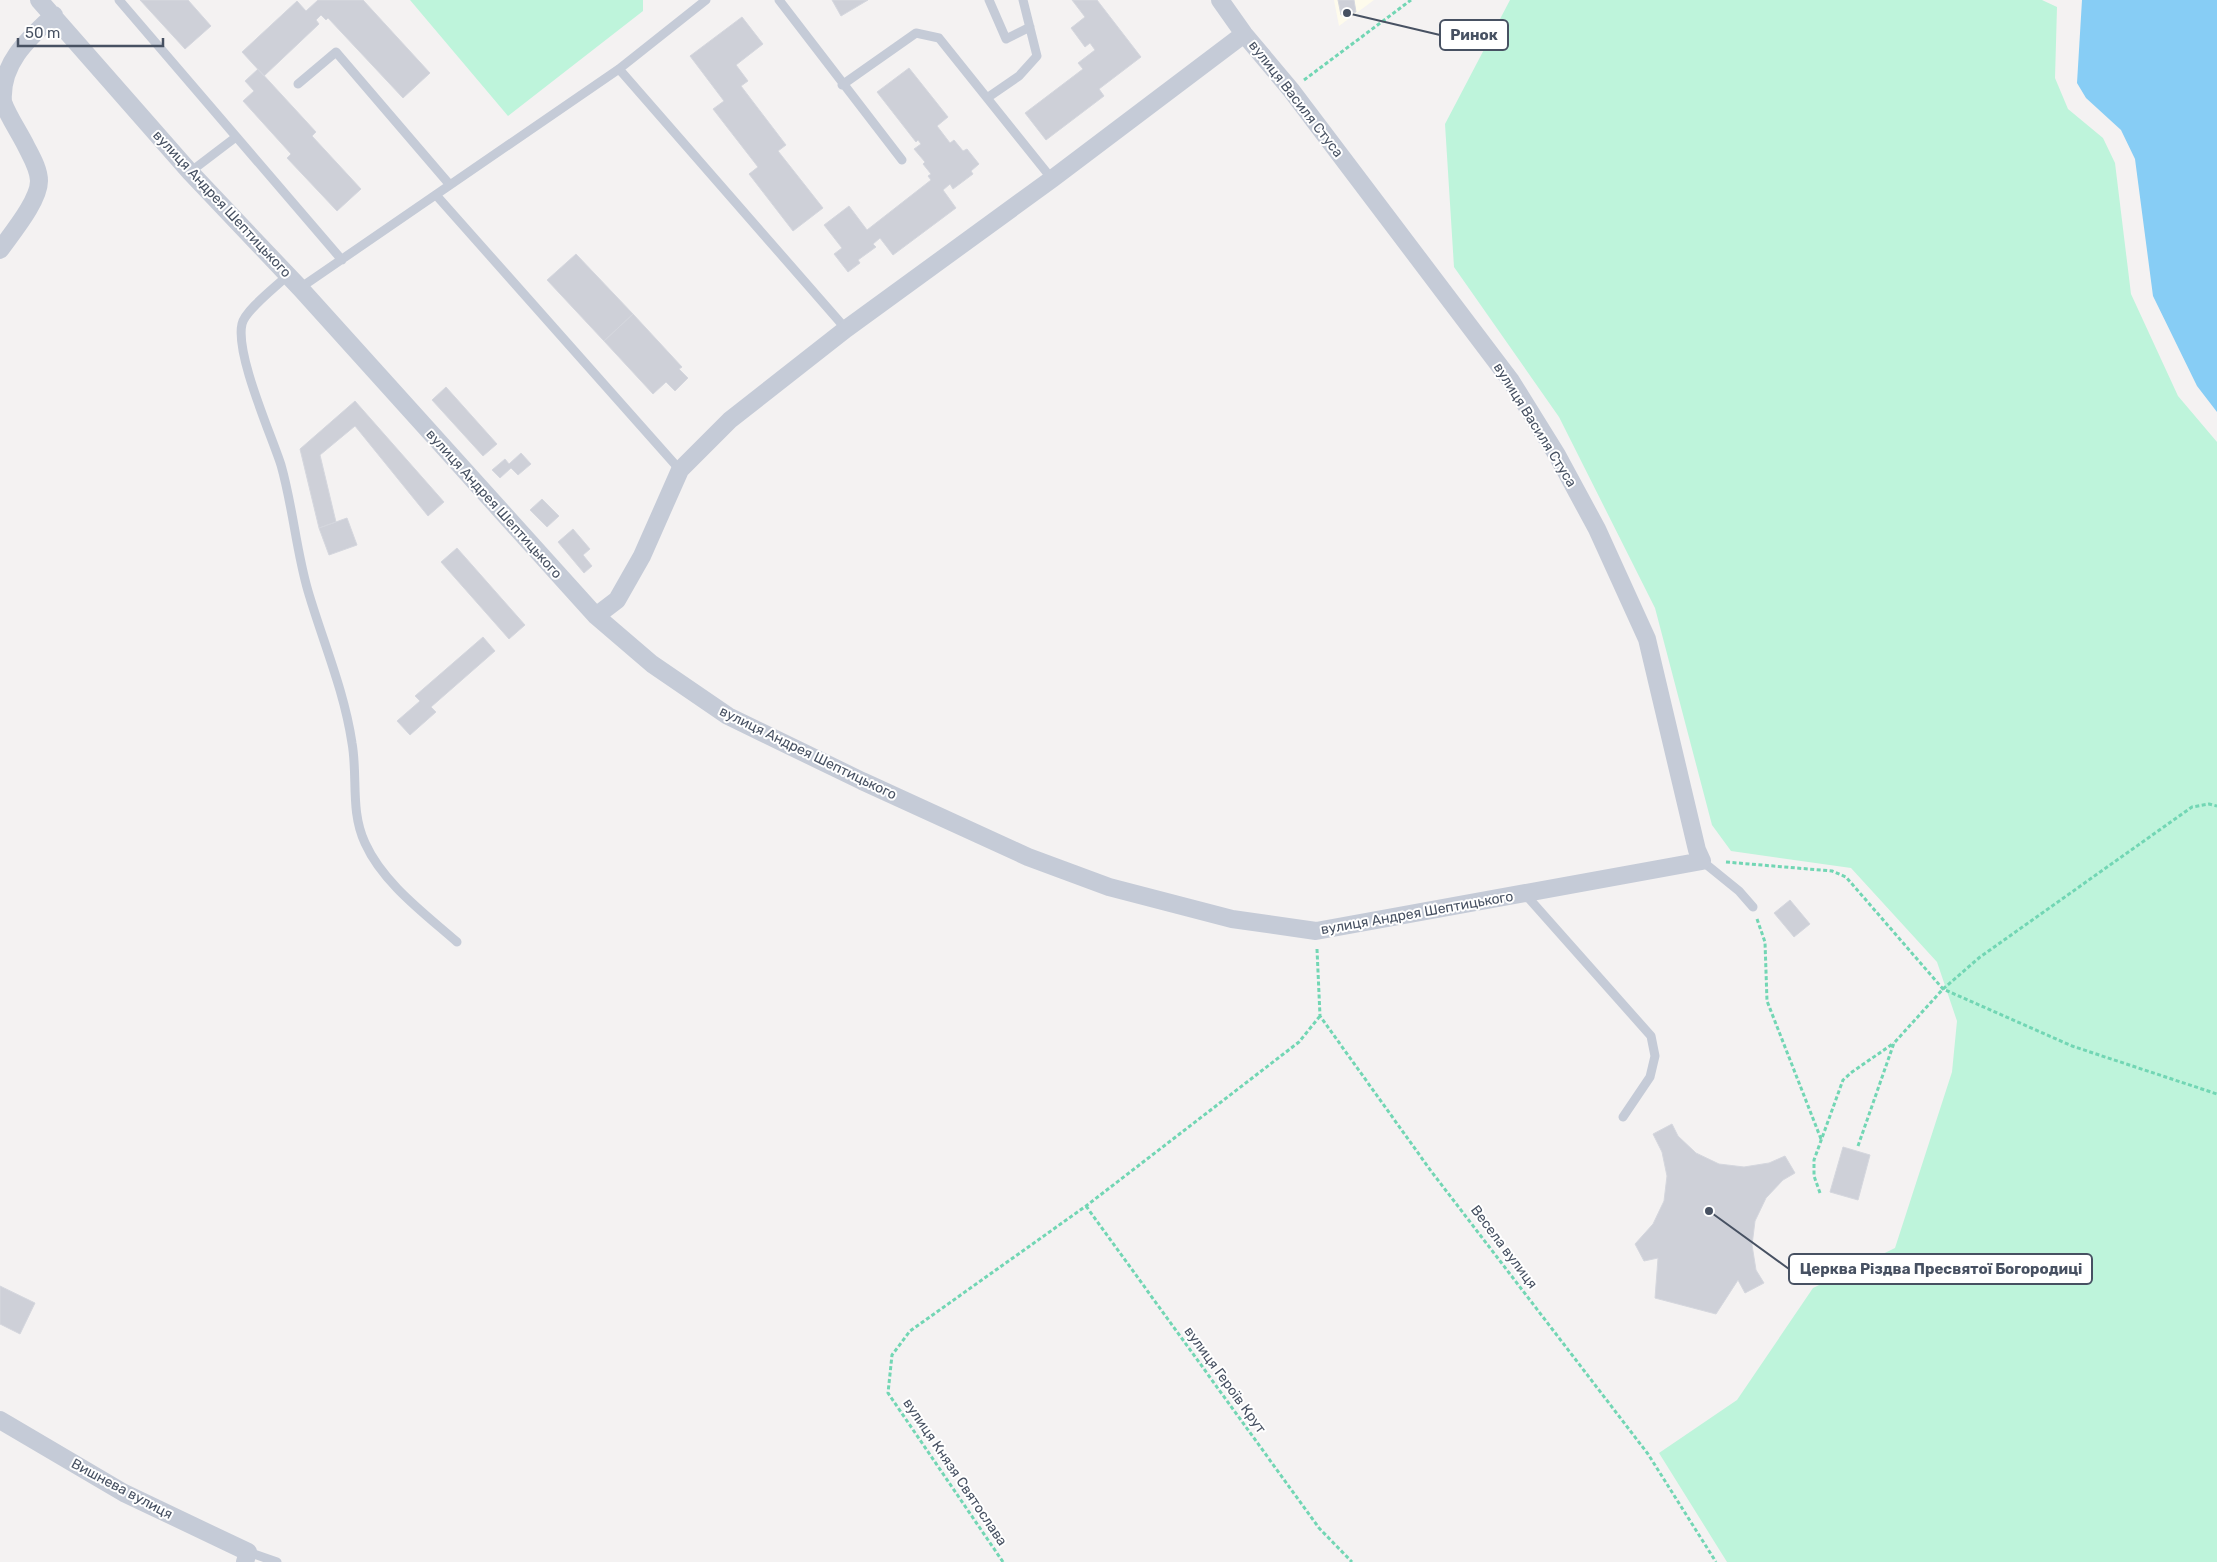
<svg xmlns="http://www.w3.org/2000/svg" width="2217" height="1562" font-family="Rubik,sans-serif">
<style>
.commercial{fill:#fefbec}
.green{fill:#bef4db}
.water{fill:#87cdf5}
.building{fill:#ced0d8;stroke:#d5d7de}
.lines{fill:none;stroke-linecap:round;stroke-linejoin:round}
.path{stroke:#72d6b4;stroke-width:3;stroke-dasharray:4 2.5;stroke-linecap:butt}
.lane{stroke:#c5cbd7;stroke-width:9}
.street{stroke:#c5cbd7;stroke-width:18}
.labels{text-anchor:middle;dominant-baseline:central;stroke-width:4;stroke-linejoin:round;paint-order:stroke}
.street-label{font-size:14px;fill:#475162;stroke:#fff}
.leader{fill:none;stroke:#475162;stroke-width:2}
.callout-dot{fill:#475162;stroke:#fff;stroke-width:2}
.callout{fill:#fff;stroke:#475162;stroke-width:2}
.callout-label{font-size:15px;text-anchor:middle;font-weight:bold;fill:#475162}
</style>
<rect width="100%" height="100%" fill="#f4f2f2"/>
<path class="commercial" d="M1334,0H1374L1339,26Z"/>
<path class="green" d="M410,0H643V11L508,116Z
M1510,0H2042L2057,7L2055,78L2068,109L2103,138L2115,163L2131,294L2178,396L2217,442V1562H1727L1659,1453L1737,1400L1813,1288L1895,1248L1952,1072L1957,1021L1937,962L1851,868L1731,851L1712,825L1655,608L1559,417L1454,267L1445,124Z"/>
<path class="water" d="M2082,0H2217V412L2197,386L2153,296L2135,159L2121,130L2086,98L2077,83Z"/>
<path class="building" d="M140,0H188L211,26L185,49Z
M318,0H363L430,73L403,98L328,18L326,20L321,15L316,20L319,24L264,76L242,52L297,1L306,11Z
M832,0H868L841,16Z
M1072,0H1097L1141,57L1099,89L1104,96L1046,140L1025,113L1083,69L1078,63L1095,50L1090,43L1085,47L1071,28L1085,17Z
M1338,0H1354L1356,12L1341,15Z
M742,17L763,44L736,65L748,81L741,86L786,145L778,151L823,208L793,231L749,174L758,167L713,109L724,101L690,56Z
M909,68L948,117L937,126L950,143L954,140L963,151L967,149L979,164L971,171L973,174L953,189L950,184L943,190L956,208L893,255L880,238L873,244L876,247L858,260L860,263L848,272L834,254L842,248L824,225L849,206L867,230L931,180L928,176L931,174L923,164L925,162L914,149L921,144L918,140L916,142L877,92Z
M258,69L316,132L312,136L361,189L337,211L287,158L291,154L243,101L254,91L245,81Z
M576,254L633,314L604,341L547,280Z
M633,314L682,367L679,369L688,378L675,391L666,382L653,394L604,341Z
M446,387L497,444L483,456L432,400Z
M355,401L444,502L428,516L355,426L320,455L336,522L319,528L300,449Z
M521,453L531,464L518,475L511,468L500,478L492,470L505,459L509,464Z
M542,499L559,516L547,527L530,510Z
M347,518L357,545L329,555L319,528Z
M573,529L590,549L583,555L592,566L584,573L558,542Z
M457,548L525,625L509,639L441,562Z
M483,637L495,651L431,707L436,712L410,735L397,721L420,701L415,696Z
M1790,900L1810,924L1794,937L1774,913Z
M1672,1124L1678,1136L1696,1153L1719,1164L1744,1167L1769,1163L1785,1156L1795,1173L1783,1180L1766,1198L1755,1221L1752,1245L1756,1270L1764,1283L1745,1293L1738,1280L1716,1314L1655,1298L1658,1258L1644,1261L1635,1244L1653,1224L1664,1201L1667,1176L1662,1152L1653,1134Z
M1843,1147L1870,1155L1858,1200L1830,1192Z
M0,1286L35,1303L20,1334L0,1324Z"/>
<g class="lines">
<path class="path" d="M1304,80L1411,0
M1726,862L1832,871L1846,877L1943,989L2072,1046L2217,1094
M1757,919L1765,942L1767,1001L1821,1139
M1317,949L1320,1016L1431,1171L1648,1454L1716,1562
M1858,1146L1894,1043L1943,989L1980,957L2192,807L2209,804L2217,806
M1820,1193L1814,1176V1160L1843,1080L1852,1072L1894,1043
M1086,1206L1319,1528L1352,1562
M1003,1562L888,1393L892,1355L910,1331L1086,1206L1299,1042L1320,1016"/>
<path class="lane" d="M119,0L342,260
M779,0L902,160
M989,0L1006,39L1030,27
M619,69L846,329
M298,84L336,52L450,185
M842,85L916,33L939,38L1052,179
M987,98L1019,76L1037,56L1023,0
M190,172L236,137
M436,195L680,470
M288,275C277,286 245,310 242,324C235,354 271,434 281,465C293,507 296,550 308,591C323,642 344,690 352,743C358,777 350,811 365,843C383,883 424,913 457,942
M300,288L619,69L706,0
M1702,861L1739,891L1753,907
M1525,894L1651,1036L1655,1056L1650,1077L1623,1117
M248,1552L277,1562"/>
<path class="street" d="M39,0L190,172L300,288L596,616L652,664L728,716L862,781L1028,857L1109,887L1232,919L1316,931L1702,861L1697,850L1647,639L1597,529L1557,455L1511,381L1291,90L1244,34L1220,0
M0,250C11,234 39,201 39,181C39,169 31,156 26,146C19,132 8,116 3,102C0,63 29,38 54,15
M596,616L617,600L642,556L680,470L730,420L846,329L1052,179L1244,34
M0,1420L124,1493L248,1552L245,1562"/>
</g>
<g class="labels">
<g class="street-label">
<text transform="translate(1296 99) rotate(52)">вулиця Василя Стуса</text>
<text transform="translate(222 204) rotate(47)">вулиця Андрея Шептицького</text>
<text transform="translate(1535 425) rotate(58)">вулиця Василя Стуса</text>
<text transform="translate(494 504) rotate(48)">вулиця Андрея Шептицького</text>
<text transform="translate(808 753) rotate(26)">вулиця Андрея Шептицького</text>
<text transform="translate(1417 913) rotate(-10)">вулиця Андрея Шептицького</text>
<text transform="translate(1504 1247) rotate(53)">Весела вулиця</text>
<text transform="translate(1225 1380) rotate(54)">вулиця Героїв Крут</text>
<text transform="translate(955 1472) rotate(56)">вулиця Князя Святослава</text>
<text transform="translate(122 1489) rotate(28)">Вишнева вулиця</text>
</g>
</g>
<path class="leader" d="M1347 13L1440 35M1709 1211L1789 1269"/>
<g class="callout-dot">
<circle cx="1347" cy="13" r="5"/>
<circle cx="1709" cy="1211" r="5"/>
</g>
<g class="callout">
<rect x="1440" y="20" width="68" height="30" rx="5"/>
<rect x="1789" y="1254" width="303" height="30" rx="5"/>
</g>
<g class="callout-label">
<text x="1474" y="40">Ринок</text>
<text x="1941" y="1274">Церква Різдва Пресвятої Богородиці</text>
</g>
<path d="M18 38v8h145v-8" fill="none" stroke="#475162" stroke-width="2.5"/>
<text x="25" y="38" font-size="15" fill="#475162" stroke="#ffffff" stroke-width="4" paint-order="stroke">50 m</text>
</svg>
